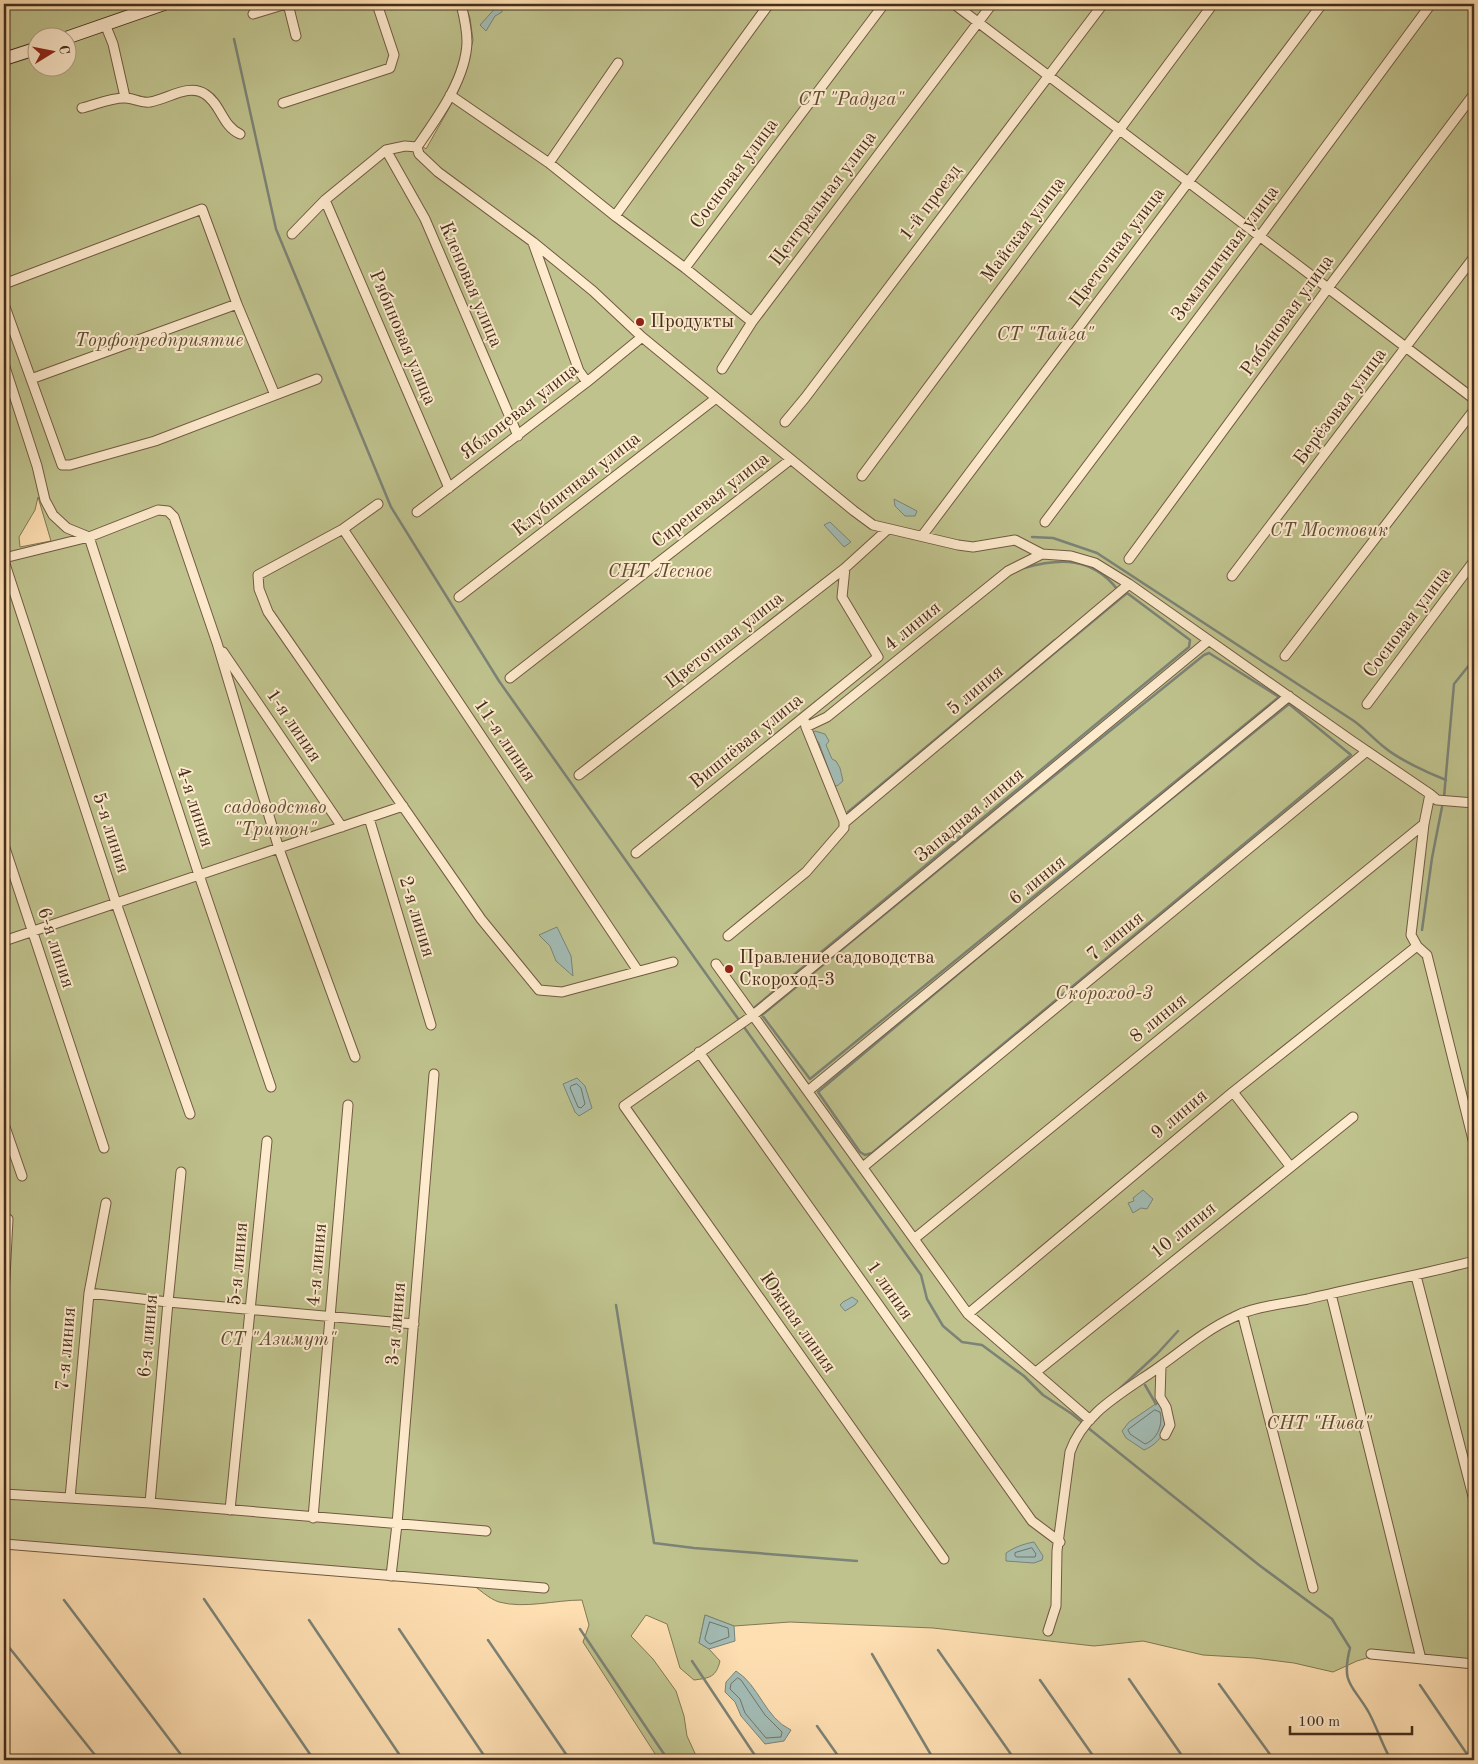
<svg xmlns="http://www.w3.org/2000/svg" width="1478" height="1764" font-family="'Old Standard TT',serif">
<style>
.green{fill:#bfc28d;stroke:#817854;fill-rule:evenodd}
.water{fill:#a2bbb4;stroke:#7c8377}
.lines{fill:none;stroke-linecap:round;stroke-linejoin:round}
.shore{stroke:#727468;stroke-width:1}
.stream{stroke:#7c8377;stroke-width:2.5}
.minor-casing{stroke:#725a42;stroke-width:11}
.secondary-casing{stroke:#432e1c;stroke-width:14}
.minor{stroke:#feeacd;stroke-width:9}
.secondary{stroke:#feeacd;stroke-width:12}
.poi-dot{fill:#8f2418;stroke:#feeacd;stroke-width:2}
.labels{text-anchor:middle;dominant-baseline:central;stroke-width:4;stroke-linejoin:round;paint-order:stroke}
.park-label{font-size:19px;font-style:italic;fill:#5c4c33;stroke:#feeacd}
.street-label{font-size:19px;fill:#432e1c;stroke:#feeacd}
.poi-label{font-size:19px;fill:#432e1c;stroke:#feeacd;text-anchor:start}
</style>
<rect width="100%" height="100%" fill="#fedfb2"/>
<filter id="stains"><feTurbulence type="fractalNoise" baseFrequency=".004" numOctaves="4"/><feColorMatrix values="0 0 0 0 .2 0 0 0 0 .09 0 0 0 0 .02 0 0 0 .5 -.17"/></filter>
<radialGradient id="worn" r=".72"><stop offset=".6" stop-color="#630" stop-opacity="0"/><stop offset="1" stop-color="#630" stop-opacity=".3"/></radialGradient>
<path class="green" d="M4,4H456C459,16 464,30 463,42C462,74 434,116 418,143L426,149L456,96L466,70L473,40L470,18L465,4H1474V1668L1370,1657L1357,1661L1333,1672L1294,1663L1254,1658L1203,1655L1143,1641L1094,1646L933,1628L790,1622L734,1626L705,1615L699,1643L709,1649L720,1661C716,1677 710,1678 694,1680L680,1668L667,1624L646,1615L631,1636L653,1659L676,1691L684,1716L687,1736L698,1760H659L583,1642L589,1625L582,1600C555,1600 525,1609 499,1602C489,1599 478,1588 469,1582L4,1544ZM38,38H68V68H38ZM38,497L51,541L20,547L19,537L35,510Z"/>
<path class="water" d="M499,4H506L502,8V12L495,16L486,31L480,25Z
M894,499L917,511L915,516H905L895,506Z
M830,522L851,542L844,547L824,525Z
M815,731L825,734L829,741L826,745L832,759L836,761L840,768L843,781L837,786L834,785L819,743L814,737L812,733Z
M557,927L571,956L573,976L556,961L550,946L539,935Z
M577,1078L585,1086L592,1108L579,1116L575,1112L563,1084Z
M1143,1190L1153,1199L1147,1209L1141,1208L1133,1213L1128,1203L1134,1201L1133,1198Z
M852,1297L858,1301L855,1305L845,1311L840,1305L843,1302Z
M1157,1403C1175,1418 1164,1442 1144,1450L1126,1438L1122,1431L1129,1422Z
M1034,1542L1043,1556L1042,1560L1034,1563L1006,1561V1553C1015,1547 1023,1544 1034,1542Z
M705,1615L734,1626L735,1641L709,1649L699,1643Z
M736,1671C759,1685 765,1718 791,1730L784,1741L765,1744L741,1716L735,1702L725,1692L726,1682Z"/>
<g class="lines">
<path class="shore" d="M577,1084L581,1088L585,1104L581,1108L578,1107L570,1088L571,1086Z
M1155,1410L1160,1412C1163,1424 1158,1439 1145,1444L1130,1434L1128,1430Z
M1032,1548L1036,1554L1035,1557H1017L1015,1556V1553Z
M710,1622L728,1628L729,1637L710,1644L706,1641L705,1639Z
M738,1678L741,1680L765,1715L782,1732L781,1737L766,1738L745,1713L740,1699L730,1689L731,1684Z"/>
<path class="stream" d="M234,39L276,229L391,507L499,681L694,957L921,1275L927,1299L943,1326L962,1342L982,1345L1024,1376L1043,1395L1072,1414L1083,1423
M1032,537L1053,538L1097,553L1354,721C1365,729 1374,739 1384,747C1398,759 1428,773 1446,780
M1024,568C1060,558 1092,557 1117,589
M1209,653L1279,697L810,1079L762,1015L981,835L1204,655Z
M1289,704L1351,755L872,1153L865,1155L860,1152L818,1092L1052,895Z
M1444,797L1454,684L1474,659
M848,812L1055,640
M1422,930L1432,858L1442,807
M755,1007L1189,647L1190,640L1127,593L941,747
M616,1305L654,1543L694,1548L857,1561
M1145,1385L1156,1404
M1115,1393L1157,1354L1178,1331
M1087,1427L1259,1565L1332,1619L1350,1648C1341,1684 1352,1684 1368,1711C1377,1727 1382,1745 1391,1760
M204,1599L314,1760
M64,1600L185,1760
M309,1620L403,1760
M399,1629L487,1760
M580,1629L668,1760
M488,1640L570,1760
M4,1641L99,1760
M938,1650L1015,1760
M872,1654L934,1760
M692,1661L758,1760
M1129,1679L1185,1760
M1040,1680L1096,1760
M1219,1684L1274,1760
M1420,1685L1471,1760
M817,1726L841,1760
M4,1751L11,1760"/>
<defs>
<path id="minor" d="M288,4L296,36
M461,4C464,16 467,30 467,42C466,79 437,118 417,147L419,154L438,172L533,242L593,291L642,337L854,511L873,525L958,545L973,547L1015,540L1042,554L1071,556L1095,563L1129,584L1352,741L1430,794L1437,800L1474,803
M954,4L1474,399
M253,14L286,4
M105,24L113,44L125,97
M450,95L549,163L615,216L685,268L752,322
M283,103L390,68L394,55L377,4
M82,108C95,105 110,98 124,98C132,97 141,104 150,102C168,99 189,83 205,94C221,104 222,126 240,134
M386,150L425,219L518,436
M549,163L618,63
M325,200L449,488
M615,216L769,4
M292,234L325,200L386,150L405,146L417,147
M533,243L579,371L587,382
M685,268L884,4
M4,284L202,209L237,304L275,395
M4,304L62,465H70L155,441L317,379
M4,364L37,466L45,500L53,515L67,528L89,537L199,875L271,1087
M722,369L752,322L992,4
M31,379L237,304
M785,422L805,398L1103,4
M862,476L1213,4
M378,504L343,529L258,575L259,589L268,612L481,919L539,990L562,992L673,962
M417,512L587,382L642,337
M1045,522L1260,236L1431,4
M343,529L638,971
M922,536L1322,4
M4,558L89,537L158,510L168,511L174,517L217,643L279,849L355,1057
M1129,559L1328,288L1474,94
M4,561L116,903L190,1114
M1232,576L1474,257
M459,597L715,399
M223,652L342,827
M1285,656L1474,410
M510,678L790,460
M1367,704L1474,561
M806,727L827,717L1008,571L1042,554
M579,775L845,568L888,529
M1430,794L1424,824L1411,935L1417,946L1427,955L1474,1144
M369,818L431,1025
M844,823L1129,584
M4,845L104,1148
M636,853L878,657L842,597L845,568
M728,936L806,872L844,828V821L838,806L806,727L805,722
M4,941L403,806
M716,964L968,1314L1090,1420
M699,1052L1032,1521L1060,1542
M808,1091L1289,696
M1233,1092L1290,1166
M4,1124L22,1176
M863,1167L1367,751
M914,1239L1424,824
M1416,1276L1474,1500
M89,1293L168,1302L414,1324
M1331,1294L1421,1659
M4,1297L8,1219
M1242,1313L1313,1588
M968,1314L1233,1092L1417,946
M1161,1366L1160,1397L1166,1407L1170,1425L1165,1435
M1036,1372L1353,1117
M4,1494L150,1503L486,1531
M70,1498L89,1293L106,1203
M150,1503L168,1302L181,1172
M230,1510L267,1141
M313,1518L348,1105
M4,1544L544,1588
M944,1559L624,1106L752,1016L843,942L1208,641
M391,1576L397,1524L434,1074
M1048,1631L1056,1606L1057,1551L1070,1452C1082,1417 1114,1398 1143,1378C1173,1359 1201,1332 1234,1317C1256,1306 1284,1304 1308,1299C1363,1286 1419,1275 1474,1261
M1371,1654L1474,1664"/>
<path id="secondary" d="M66,38L164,4
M4,59L38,48"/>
</defs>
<use href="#minor" class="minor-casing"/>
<use href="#secondary" class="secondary-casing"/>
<use href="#minor" class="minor"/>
<use href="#secondary" class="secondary"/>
</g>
<g class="poi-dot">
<circle cx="640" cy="322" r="5"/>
<circle cx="729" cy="969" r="5"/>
</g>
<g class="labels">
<g class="park-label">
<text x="851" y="100">СТ "Радуга"</text>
<text x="1045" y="335">СТ "Тайга"</text>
<text x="159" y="341">Торфопредприятие</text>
<text x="1329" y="531">СТ Мостовик</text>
<text x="660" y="572">СНТ Лесное</text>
<text x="275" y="808">садоводство<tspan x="275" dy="22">"Тритон"</tspan></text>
<text x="1104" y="994">Скороход-3</text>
<text x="278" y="1340">СТ "Азимут"</text>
<text x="1319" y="1424">СНТ "Нива"</text>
</g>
<g class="street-label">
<text transform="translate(735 174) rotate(-53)">Сосновая улица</text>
<text transform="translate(824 199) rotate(-53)">Центральная улица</text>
<text transform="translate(931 203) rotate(-53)">1-й проезд</text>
<text transform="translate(1024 230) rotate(-53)">Майская улица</text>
<text transform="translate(1118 248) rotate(-53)">Цветочная улица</text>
<text transform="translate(1226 254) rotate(-53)">Земляничная улица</text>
<text transform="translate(470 285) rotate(67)">Кленовая улица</text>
<text transform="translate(1288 316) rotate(-54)">Рябиновая улица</text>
<text transform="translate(402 338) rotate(67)">Рябиновая улица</text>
<text transform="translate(1341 407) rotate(-53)">Берёзовая улица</text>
<text transform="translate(520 412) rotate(-38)">Яблоневая улица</text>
<text transform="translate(577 485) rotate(-38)">Клубничная улица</text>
<text transform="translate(711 501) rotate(-38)">Сиреневая улица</text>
<text transform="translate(1408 623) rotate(-53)">Сосновая улица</text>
<text transform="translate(913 627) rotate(-39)">4 линия</text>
<text transform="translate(725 641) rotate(-38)">Цветочная улица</text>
<text transform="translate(976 691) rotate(-40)">5 линия</text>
<text transform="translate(293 726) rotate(56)">1-я линия</text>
<text transform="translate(504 741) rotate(56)">11-я линия</text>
<text transform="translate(747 742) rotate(-39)">Вишнёвая улица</text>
<text transform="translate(194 807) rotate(72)">4-я линия</text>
<text transform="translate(970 816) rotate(-40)">Западная линия</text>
<text transform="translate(110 833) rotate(72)">5-я линия</text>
<text transform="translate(1038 881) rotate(-39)">6 линия</text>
<text transform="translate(416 917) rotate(73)">2-я линия</text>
<text transform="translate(1116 937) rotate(-39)">7 линия</text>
<text transform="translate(55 948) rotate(72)">6-я линия</text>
<text transform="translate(1159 1019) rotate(-39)">8 линия</text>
<text transform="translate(1180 1115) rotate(-40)">9 линия</text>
<text transform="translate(1184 1231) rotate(-39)">10 линия</text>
<text transform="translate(239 1264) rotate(-85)">5-я линия</text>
<text transform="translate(318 1265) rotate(-85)">4-я линия</text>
<text transform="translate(889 1291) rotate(55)">1 линия</text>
<text transform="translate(797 1323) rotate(55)">Южная линия</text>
<text transform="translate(397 1324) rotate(-85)">3-я линия</text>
<text transform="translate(149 1336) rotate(-85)">6-я линия</text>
<text transform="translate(67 1349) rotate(-85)">7-я линия</text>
</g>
<g class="poi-label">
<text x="650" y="322">Продукты</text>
<text x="739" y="958">Правление садоводства<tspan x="739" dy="22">Скороход-3</tspan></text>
</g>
</g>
<rect width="1478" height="1764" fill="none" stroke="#fedfb2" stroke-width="20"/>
<rect x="5" y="5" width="1468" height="1754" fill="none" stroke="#432e1c" stroke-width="2.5"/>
<rect x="10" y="10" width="1458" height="1744" fill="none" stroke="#432e1c"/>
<g transform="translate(52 52) rotate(80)"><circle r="24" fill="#feeacd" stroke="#b39f86"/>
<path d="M0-4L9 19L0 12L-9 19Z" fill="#8f2418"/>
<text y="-8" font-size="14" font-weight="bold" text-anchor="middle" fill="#432e1c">С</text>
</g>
<path d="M1290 1726v8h122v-8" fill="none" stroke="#432e1c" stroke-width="2.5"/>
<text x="1298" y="1726" font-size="15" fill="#432e1c" stroke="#feeacd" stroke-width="4" paint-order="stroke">100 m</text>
<rect width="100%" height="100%" filter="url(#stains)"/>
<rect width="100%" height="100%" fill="url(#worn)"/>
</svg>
